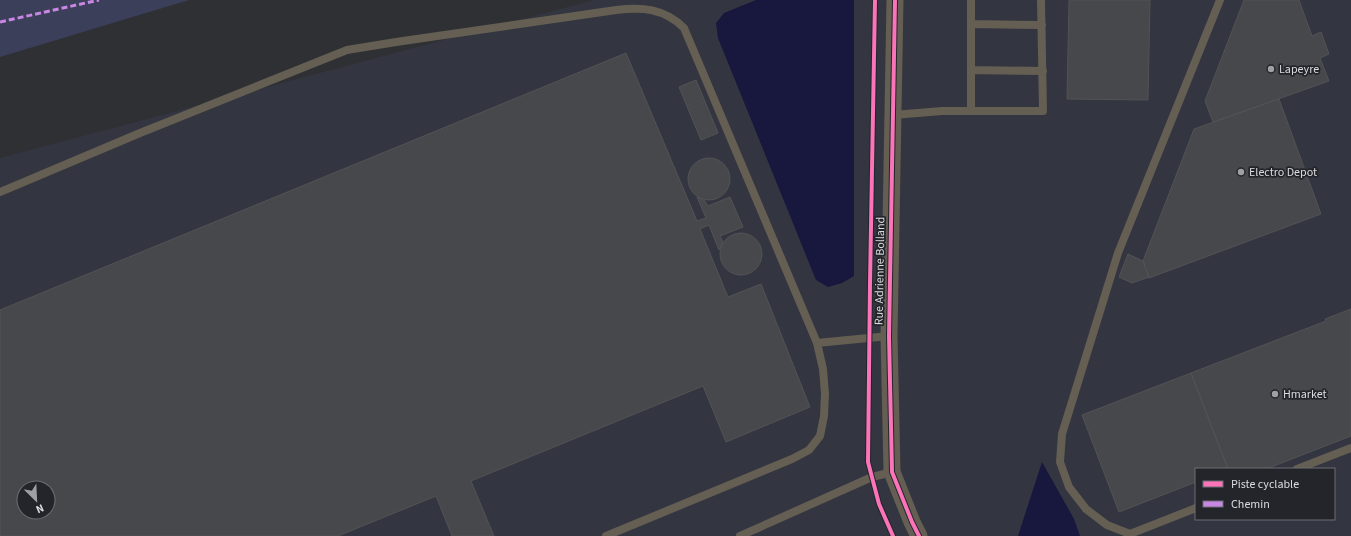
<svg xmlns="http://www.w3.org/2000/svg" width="1351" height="536" font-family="'Source Sans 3',sans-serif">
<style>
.built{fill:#333540;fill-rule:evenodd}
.green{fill:#3c3f59}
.water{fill:#18173d}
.building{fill:#47484b;stroke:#525356;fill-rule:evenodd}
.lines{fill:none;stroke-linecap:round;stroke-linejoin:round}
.lane{stroke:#645e53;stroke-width:8}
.street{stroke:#645e53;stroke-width:17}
.quiet{stroke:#c787e3;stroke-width:3;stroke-dasharray:6 3;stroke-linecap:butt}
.cycleway-casing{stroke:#24252b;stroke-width:6}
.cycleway{stroke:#fb73b8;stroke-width:4}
.poi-dot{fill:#9fa0a4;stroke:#24252b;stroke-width:1.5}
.labels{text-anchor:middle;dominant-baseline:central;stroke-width:3.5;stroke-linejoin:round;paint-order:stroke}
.poi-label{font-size:12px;fill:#dbdce0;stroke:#24252b;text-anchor:start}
.street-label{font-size:12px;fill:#dbdce0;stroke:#24252b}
</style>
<rect width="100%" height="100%" fill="#2f3034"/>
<path class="built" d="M594,0H1351V536H0V158ZM1196,469H1334V519H1196ZM24,488H48V512H24Z"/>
<path class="green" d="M0,0H189L0,57Z"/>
<path class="water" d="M756,0H854V276L842,283L828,287L816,280L718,38L716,23L724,13Z
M1042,462L1074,519L1080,536H1018Z"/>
<path class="building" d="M1069,0H1150L1148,100L1067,99Z
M1244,0H1299L1312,36L1321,32L1329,54L1320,58L1329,81L1213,122L1205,101Z
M626,53L697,221L706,218L697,197L705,201L708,206L730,197L743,227L720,236L723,242L719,250L709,225L700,229L728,297L761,284L810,407L726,442L703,386L471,481L494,536H452L436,496L338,536H0V310ZM24,488H48V512H24Z
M696,80L718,133L701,140L679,87Z
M1279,99L1321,214L1149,278L1143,261L1194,129Z
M688 179a21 21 0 1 1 42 0a21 21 0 1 1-42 0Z
M720 254a21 21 0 1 1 42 0a21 21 0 1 1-42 0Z
M1128,254L1143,261L1149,277L1132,283L1119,277Z
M1351,309V436L1266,469H1228L1191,373L1326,321L1325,319Z
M1191,373L1228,469H1196V482L1119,512L1082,415Z"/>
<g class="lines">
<path class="lane" d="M971,0V111
M971,24L1042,25
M971,70L1043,71
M893,115L942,111H1043L1041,0
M0,192L140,133L347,50L396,42L616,10C642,7 664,8 684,28L817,343
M1297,469L1351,448
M1196,508L1130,534L1107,525L1086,509L1069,487L1060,462L1062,434L1118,253L1220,0
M606,536L792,459L809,450L820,436L824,416L825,394L823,369L817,343L889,336
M740,536L872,477L892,472"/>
<path class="street" d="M895,0L889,336L892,472L912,522L919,536"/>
<path class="quiet" d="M0,22L99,0"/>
<defs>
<path id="cycleway" d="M875,0L870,283L868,462L879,504L893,536
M895,0L889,336L892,472L912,522L919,536"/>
</defs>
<use href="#cycleway" class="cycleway-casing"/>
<use href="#cycleway" class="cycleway"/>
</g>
<g class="poi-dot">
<circle cx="1271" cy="69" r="4"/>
<circle cx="1241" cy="172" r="4"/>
<circle cx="1275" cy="394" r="4"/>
</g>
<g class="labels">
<g class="poi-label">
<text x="1279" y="69">Lapeyre</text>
<text x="1249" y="172">Electro Depot</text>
<text x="1283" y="394">Hmarket</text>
</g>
<g class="street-label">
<text transform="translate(880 271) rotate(-89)">Rue Adrienne Bolland</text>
</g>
</g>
<rect x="1195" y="468" width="140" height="52" fill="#24252b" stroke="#6d6e73"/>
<rect x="1203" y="481" width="20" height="6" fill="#fb73b8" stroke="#6d6e73"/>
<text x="1231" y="488" font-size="12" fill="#dbdce0">Piste cyclable</text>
<rect x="1203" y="501" width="20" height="6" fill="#c787e3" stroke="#6d6e73"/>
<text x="1231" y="508" font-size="12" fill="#dbdce0">Chemin</text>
<g transform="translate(36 500) rotate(156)"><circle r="19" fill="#24252b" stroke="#6d6e73"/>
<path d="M0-3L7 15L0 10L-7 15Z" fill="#9fa0a4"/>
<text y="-6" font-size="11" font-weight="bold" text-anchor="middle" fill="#dbdce0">N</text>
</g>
</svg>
